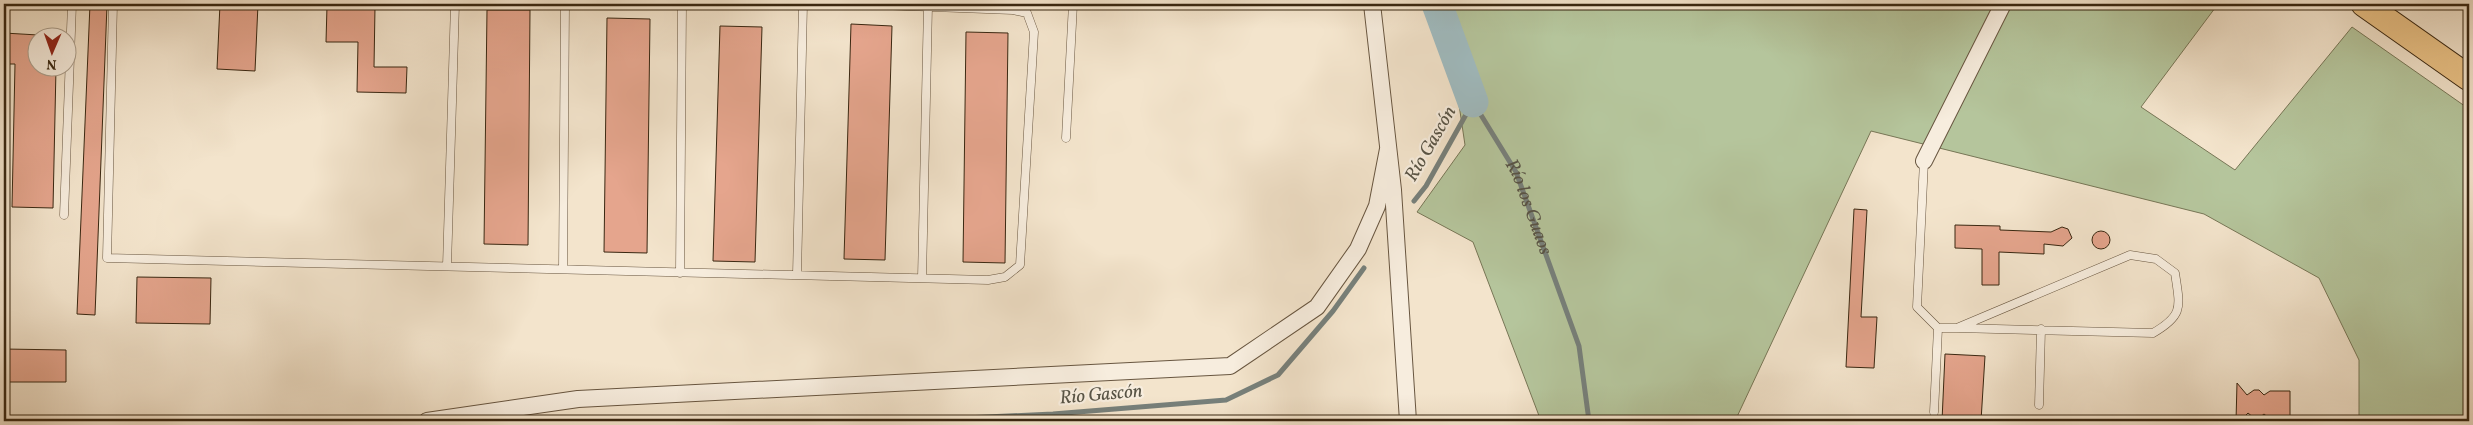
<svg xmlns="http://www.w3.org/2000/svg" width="2473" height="425" font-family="Vollkorn,serif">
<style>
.green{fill:#b5c59c;stroke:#777656}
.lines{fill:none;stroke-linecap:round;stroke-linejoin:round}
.stream{stroke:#77807b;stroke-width:5}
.river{stroke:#a0bcc1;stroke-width:31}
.building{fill:#e5a58d;stroke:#392711}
.lane-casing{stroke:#685640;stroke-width:9}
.street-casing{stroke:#685640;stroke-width:18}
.primary-casing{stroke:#392711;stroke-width:27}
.lane{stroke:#f7edde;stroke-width:8}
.street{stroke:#f7edde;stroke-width:16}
.primary{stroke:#eac286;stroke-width:25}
.labels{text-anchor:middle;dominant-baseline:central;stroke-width:4.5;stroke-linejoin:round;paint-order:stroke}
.water-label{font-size:19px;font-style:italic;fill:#585446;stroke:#f7edde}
</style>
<rect width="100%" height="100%" fill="#f3e4cc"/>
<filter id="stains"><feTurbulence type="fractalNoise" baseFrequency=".004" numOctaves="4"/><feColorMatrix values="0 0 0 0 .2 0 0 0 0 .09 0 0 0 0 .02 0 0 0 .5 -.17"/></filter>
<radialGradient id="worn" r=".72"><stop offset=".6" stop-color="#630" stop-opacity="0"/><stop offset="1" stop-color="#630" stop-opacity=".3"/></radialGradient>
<path class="green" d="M1444,4H2218L2141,107L2235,170L2352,27L2469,109V421H2359V360L2319,278L2204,214L1871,131L1735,421H1541L1473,242L1417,212L1465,145Z"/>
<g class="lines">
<g class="stream">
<path id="s1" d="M1414,201L1426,186L1473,102L1516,172L1579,346L1589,421"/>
<path d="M783,421L923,420L1053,414L1226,400L1278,375L1333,311L1364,268"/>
</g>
<path class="river" d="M1437,4L1473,102"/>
</g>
<path class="building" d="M90,4L107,5L95,315L77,314Z
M220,4H258L255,71L217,69Z
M327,6L375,7L374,67H407L406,93L357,92L358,42H326Z
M487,10H530L528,245L484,244Z
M607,18L650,19L647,253L604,252Z
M851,24L892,26L885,260L844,259Z
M720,26L762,27L755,262L713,261Z
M966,32L1008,33L1005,263L963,262Z
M4,33L38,35V68H56L53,208L12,207L15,64H4Z
M1854,209L1867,210L1861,317H1877L1874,368L1846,367Z
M1955,225L2000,226V230L2051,232L2062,227L2068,229L2072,238L2063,246L2044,244V254L1999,252V285H1982V249L1955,248Z
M2092 240a9 9 0 1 1 18 0a9 9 0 1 1-18 0Z
M137,277L211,278L210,324L136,323Z
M4,349L66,350V382H4Z
M1945,354L1985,356L1981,421H1942Z
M2237,383L2247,395L2254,390H2259L2264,395L2270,391H2290V420L2270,419L2264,414L2259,418H2254L2248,413L2240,421H2236Z"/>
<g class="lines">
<defs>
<path id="lane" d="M113,4L107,258L988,280L1005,277L1020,265L1034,32L1027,13L1013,10L853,4
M1066,138L1073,4
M1924,161L1917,307L1938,328H1957L2130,255L2156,259L2175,273C2180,307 2184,315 2153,333L1957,328
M64,215L72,4
M447,266L455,4
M563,269L565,4
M680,273L682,4
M797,275L803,4
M922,278L928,6
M2039,405L2041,329
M1934,412L1938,328"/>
<path id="street" d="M1372,4L1393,190L1408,421
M1924,161L2003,4
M427,421L578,399L1230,366L1317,307L1358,249L1377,206L1388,149"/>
<path id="primary" d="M2364,4L2469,78"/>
</defs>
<use href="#lane" class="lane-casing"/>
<use href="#street" class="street-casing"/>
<use href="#primary" class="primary-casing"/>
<use href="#lane" class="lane"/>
<use href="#street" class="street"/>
<use href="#primary" class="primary"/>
</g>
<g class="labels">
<g class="water-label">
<text transform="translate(1431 144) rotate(-60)">Río Gascón</text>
<text stroke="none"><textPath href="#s1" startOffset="235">Río los Guaos</textPath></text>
<text transform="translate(1101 395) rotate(-5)">Río Gascón</text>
</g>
</g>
<rect width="2473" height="425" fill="none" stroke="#f3e4cc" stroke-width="20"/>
<rect x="5" y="5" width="2463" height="415" fill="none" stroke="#392711" stroke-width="2.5"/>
<rect x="10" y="10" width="2453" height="405" fill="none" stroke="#392711"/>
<g transform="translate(52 52) rotate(182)"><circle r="24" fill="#f7edde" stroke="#ab9e8c"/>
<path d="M0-4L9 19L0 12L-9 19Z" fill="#8f2418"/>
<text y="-8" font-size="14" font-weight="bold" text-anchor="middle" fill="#392711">N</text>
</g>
<rect width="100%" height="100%" filter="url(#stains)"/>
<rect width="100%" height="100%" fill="url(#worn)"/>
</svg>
